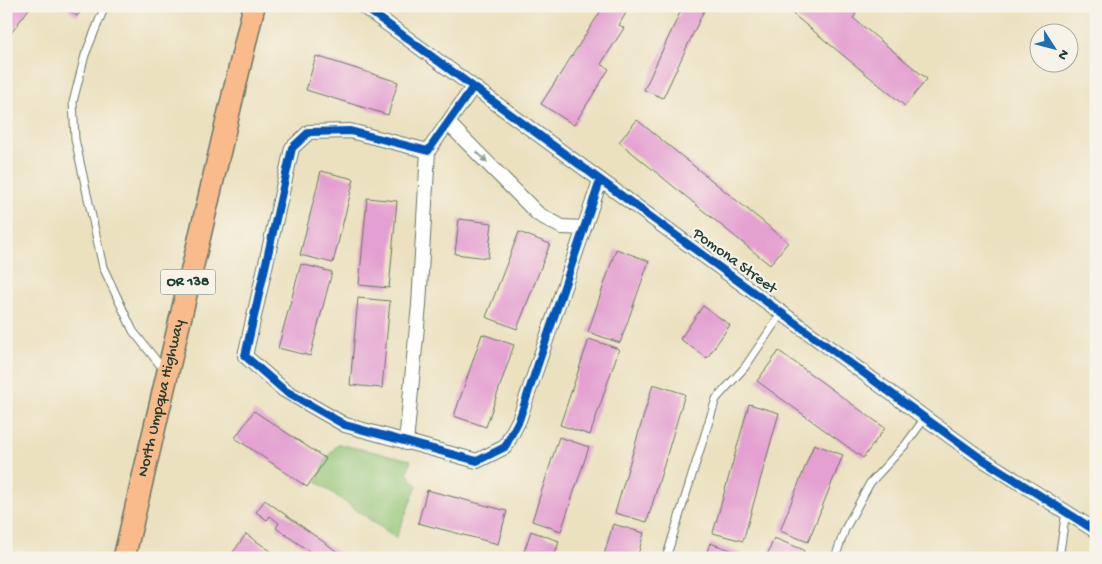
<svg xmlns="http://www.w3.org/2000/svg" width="1102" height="564" font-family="'Gochi Hand',sans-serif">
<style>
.green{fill:#92c474;stroke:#588054}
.building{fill:#e4a0d1}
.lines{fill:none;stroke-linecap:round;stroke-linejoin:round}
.service-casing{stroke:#667665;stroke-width:9}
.minor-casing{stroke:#667665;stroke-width:16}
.primary-casing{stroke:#667665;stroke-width:24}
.service{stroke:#fff;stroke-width:7}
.minor{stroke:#fff;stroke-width:14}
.primary{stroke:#fabb8c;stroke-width:21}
.cycleway-casing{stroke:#f7f3e8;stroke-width:11}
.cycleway{stroke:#0057b8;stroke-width:8}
.oneway{fill:#8f9e9a}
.labels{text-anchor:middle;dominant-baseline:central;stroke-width:4.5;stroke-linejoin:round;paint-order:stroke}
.shield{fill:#f7f3e8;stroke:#60746a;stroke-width:1}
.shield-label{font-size:15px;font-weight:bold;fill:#1f3d34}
.street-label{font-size:16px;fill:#1f3d34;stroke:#f7f3e8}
</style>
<rect width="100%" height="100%" fill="#f7f3e8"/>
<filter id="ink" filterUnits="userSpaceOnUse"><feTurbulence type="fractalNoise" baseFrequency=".02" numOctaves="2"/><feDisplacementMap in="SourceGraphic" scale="10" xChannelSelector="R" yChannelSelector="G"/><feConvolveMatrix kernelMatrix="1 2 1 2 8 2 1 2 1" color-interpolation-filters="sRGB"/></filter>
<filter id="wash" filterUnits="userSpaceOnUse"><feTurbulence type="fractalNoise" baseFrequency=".0096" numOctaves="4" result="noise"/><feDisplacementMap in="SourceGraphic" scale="20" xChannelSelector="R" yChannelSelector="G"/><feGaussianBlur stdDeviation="1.12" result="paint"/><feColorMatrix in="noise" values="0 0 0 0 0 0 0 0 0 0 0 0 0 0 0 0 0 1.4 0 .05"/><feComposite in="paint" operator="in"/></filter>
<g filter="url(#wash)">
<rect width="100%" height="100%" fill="#ebe1bf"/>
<path class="green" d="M338,444L411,460L407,473L417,486L396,538L317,482L326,459Z"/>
<g id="blocks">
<path class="building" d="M6,6H31L6,40Z
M63,6H84L77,16Z
M604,6H630L619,25L624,28L601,64L609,69L574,125L541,104Z
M683,6H706L663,98L644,90Z
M783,6H847L856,14L853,18L927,79L905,106Z
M316,56L398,82L388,115L306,90Z
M637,120L788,242L770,265L619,142Z
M321,171L354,179L333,263L300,255Z
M367,198L397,201L389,288L359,285Z
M459,219L492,223L488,258L455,254Z
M519,232L550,244L517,329L486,317Z
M616,249L649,261L620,343L588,332Z
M301,264L332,272L310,356L278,348Z
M358,298L390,301L382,388L350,385Z
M703,306L730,325L707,358L680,339Z
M482,334L514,345L486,427L454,416Z
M589,339L619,349L590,435L560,425Z
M779,351L885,428L863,458L757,381Z
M653,384L685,394L647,522L615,513Z
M749,404L779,413L743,541L713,533Z
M254,411L326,459L307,487L235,438Z
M559,437L589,447L561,531L532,521Z
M814,444L843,455L808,542L780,531Z
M427,490L507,511L498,544L418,523Z
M265,500L346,558H319L276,528L279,523L270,516L267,520L256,512Z
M613,524L644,533L637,558H603Z
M531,531L559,541L554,558H522Z
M246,534L272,552L268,558H229Z
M774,538L804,550L801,558H766Z
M710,543L743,554L741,558H705Z"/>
</g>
</g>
<g filter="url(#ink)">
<use href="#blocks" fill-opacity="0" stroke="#667665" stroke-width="1"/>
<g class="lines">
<defs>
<path id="service" d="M105,6L85,55L73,102L75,139L103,267L133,331L164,370
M666,558L716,399L745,367L781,314
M835,558L845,529L870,483L906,444L925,418
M1059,558L1066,511"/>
<path id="minor" d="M363,6L925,418L979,457L1096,531
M473,87L428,151L350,131L309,132L292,148L245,356L284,390L345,425L477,461L505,447L519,420L600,181
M448,123L538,214L562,227L584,228
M406,443L419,305L428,151"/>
<g id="primary">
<path id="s1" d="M124,558L254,6"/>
</g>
</defs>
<use href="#service" class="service-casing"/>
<use href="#minor" class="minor-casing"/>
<use href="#primary" class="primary-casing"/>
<use href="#service" class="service"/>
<use href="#minor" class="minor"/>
<use href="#primary" class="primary"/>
<defs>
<path id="cycleway" d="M363,6L925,418L979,457L1096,531
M473,87L428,151L350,131L309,132L292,148L245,356L284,390L345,425L477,461L505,447L519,420L600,181"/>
</defs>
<use href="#cycleway" class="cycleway-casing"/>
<use href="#cycleway" class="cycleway"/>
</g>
<defs><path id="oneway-solid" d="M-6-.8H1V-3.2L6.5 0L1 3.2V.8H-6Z" transform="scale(1.25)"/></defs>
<use class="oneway" href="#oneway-solid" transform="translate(482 157) rotate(44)"/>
</g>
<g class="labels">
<rect class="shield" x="160.5" y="269.5" width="55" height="25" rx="4"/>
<g class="shield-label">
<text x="188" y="282">OR 138</text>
</g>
<g class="street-label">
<text transform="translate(734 262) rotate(36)">Pomona Street</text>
<text stroke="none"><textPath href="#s1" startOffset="164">North Umpqua Highway</textPath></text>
</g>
</g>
<rect width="1102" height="564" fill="none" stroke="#f7f3e8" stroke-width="25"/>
<g transform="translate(1054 48) rotate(126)"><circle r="24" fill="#f7f3e8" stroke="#a1aaa0"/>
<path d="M0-4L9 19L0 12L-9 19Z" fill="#1f6fb2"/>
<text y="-8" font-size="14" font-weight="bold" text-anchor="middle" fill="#1f3d34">N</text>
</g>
</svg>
